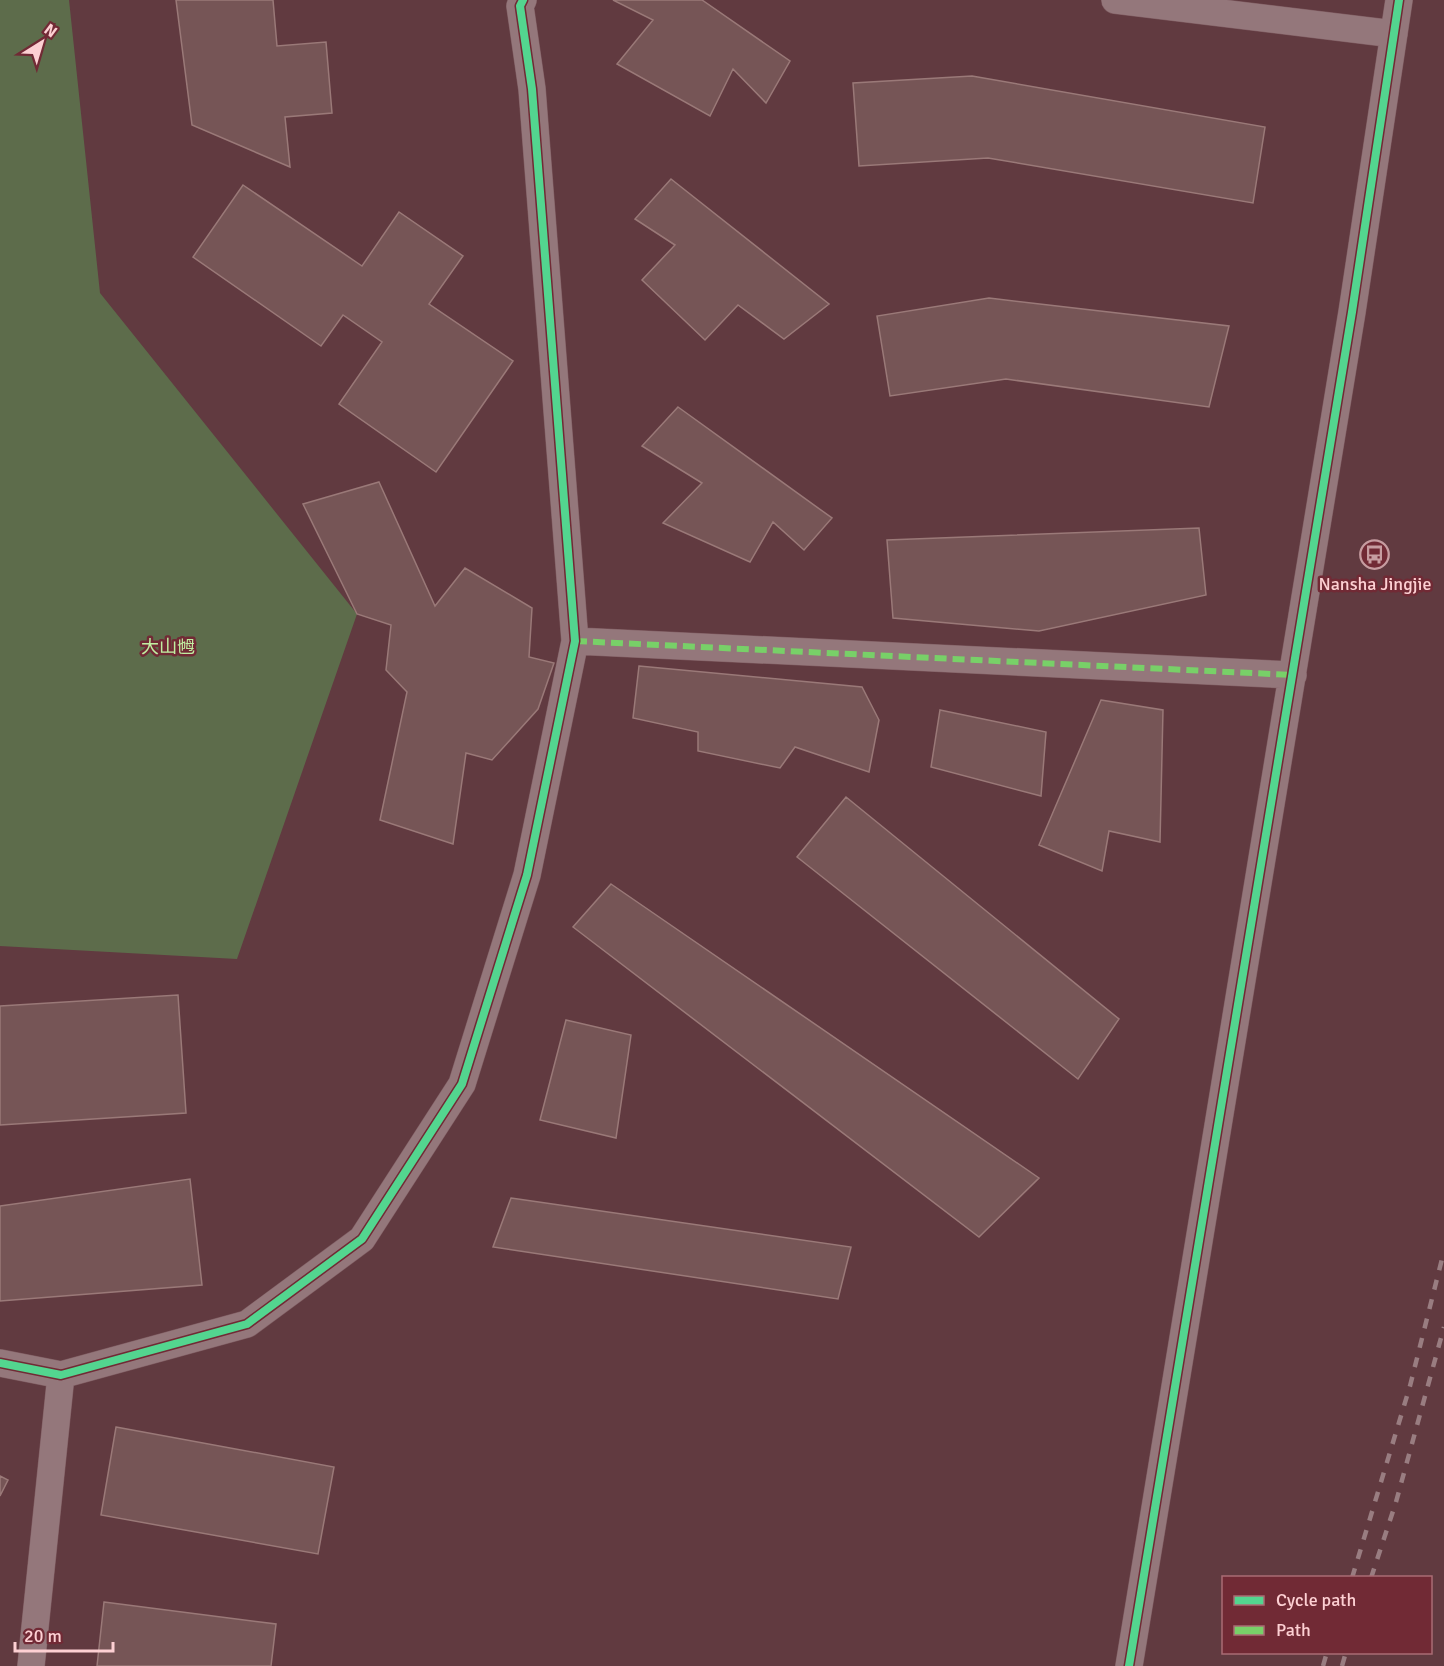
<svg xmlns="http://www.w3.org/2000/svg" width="1444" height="1666" font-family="Signika,'Noto Sans SC',sans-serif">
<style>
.green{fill:#5d6c4b}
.building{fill:#765556;stroke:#9a7978;stroke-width:1.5}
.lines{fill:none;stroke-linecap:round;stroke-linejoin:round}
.minor-casing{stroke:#7e5b60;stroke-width:28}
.minor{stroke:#94777b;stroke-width:27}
.rail{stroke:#997d81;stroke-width:4.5;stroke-dasharray:10 10;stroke-linecap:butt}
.quiet{stroke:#78d068;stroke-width:6;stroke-dasharray:12 6;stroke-linecap:butt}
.cycleway-casing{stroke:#712a35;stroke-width:11}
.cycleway{stroke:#53d58f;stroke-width:8}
.labels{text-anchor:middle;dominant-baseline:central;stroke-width:5;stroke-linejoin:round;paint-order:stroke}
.poi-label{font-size:18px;fill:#fdd0d3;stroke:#712a35}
.park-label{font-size:18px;fill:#c0eea1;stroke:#712a35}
</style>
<rect width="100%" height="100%" fill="#613a40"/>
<path class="green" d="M0,0H69L100,293L357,614L237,959L0,946Z"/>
<path class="building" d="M176,0H273L277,46L326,42L332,113L285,117L290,167L192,125Z
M613,0H702L790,61L766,103L733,69L710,116L617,64L653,20Z
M972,76L1265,127L1253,203L988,158L859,166L853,83Z
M671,179L829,304L784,339L738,305L705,340L642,280L675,245L635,219Z
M243,185L362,266L399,212L463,256L429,304L513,361L436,472L339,404L382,342L343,315L321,346L193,257Z
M989,298L1229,326L1209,407L1006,379L890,396L877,316Z
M678,407L832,518L804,550L773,522L750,562L663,523L702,483L642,446Z
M379,482L435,606L465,568L532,608L529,657L554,663L538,709L492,760L466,753L453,844L380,820L407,692L386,670L391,625L357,614L303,504Z
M1199,528L1206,595L1039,631L893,618L887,540Z
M639,666L862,687L879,720L869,772L795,747L780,768L698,751V732L633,718Z
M1101,700L1163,710L1160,842L1109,831L1102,871L1039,845Z
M940,710L1046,732L1041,796L931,767Z
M846,797L1119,1019L1078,1079L797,857Z
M611,884L1039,1178L979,1237L573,927Z
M178,995L186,1113L0,1125V1006Z
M566,1020L631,1035L616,1138L540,1120Z
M190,1179L202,1285L0,1301V1206Z
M511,1198L851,1247L838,1299L493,1247Z
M116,1427L334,1467L318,1554L101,1515Z
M0,1476L8,1480L0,1496Z
M104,1602L276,1624L271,1666H97Z"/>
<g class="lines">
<defs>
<path id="minor" d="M1115,0L1394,34
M575,641L1293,675
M0,1363L61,1375L247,1324L362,1239L462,1084L527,875L575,641L532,89L520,6L523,0
M31,1666L61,1375
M1129,1666L1352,312L1399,0"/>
</defs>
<use href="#minor" class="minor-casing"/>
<use href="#minor" class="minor"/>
<path class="rail" d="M1352,1578L1410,1386L1444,1251
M1371,1578L1396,1502L1444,1327
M1323,1666L1327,1652
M1342,1666L1346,1652"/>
<path class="quiet" d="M575,641L1293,675"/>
<defs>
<path id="cycleway" d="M0,1363L61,1375L247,1324L362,1239L462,1084L527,875L575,641L532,89L520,6L523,0
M1129,1666L1352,312L1399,0"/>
</defs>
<use href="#cycleway" class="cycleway-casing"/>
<use href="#cycleway" class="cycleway"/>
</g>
<defs>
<symbol id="bus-ring" viewBox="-11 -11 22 22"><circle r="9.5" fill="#712a35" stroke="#c69ca0" stroke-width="1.5"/><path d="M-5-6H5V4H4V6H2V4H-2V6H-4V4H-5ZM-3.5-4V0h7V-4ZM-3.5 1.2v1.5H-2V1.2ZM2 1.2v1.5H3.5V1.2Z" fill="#c69ca0"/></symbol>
</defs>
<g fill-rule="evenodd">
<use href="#bus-ring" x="1358" y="538" width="33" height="33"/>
</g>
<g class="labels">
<g class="poi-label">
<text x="1375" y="584">Nansha Jingjie</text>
</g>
<g class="park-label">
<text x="168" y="647">大山乸</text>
</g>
</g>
<rect x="1222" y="1576" width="210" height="78" fill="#712a35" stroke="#a96c74" stroke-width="1.5"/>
<rect x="1234" y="1596" width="30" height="9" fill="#53d58f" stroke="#a96c74" stroke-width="1.5"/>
<text x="1276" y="1606" font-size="18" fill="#fdd0d3">Cycle path</text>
<rect x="1234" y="1626" width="30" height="9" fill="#78d068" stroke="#a96c74" stroke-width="1.5"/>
<text x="1276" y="1636" font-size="18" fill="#fdd0d3">Path</text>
<g transform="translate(42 42) rotate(37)" stroke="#712a35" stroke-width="4.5" paint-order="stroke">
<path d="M0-4.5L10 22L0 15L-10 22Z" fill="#fdd0d3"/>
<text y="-9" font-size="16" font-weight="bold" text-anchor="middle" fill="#fdd0d3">N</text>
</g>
<path d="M15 1642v9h98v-9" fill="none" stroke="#fdd0d3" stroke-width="3"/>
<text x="24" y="1642" font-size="18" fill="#fdd0d3" stroke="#712a35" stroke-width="4.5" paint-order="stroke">20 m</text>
</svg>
